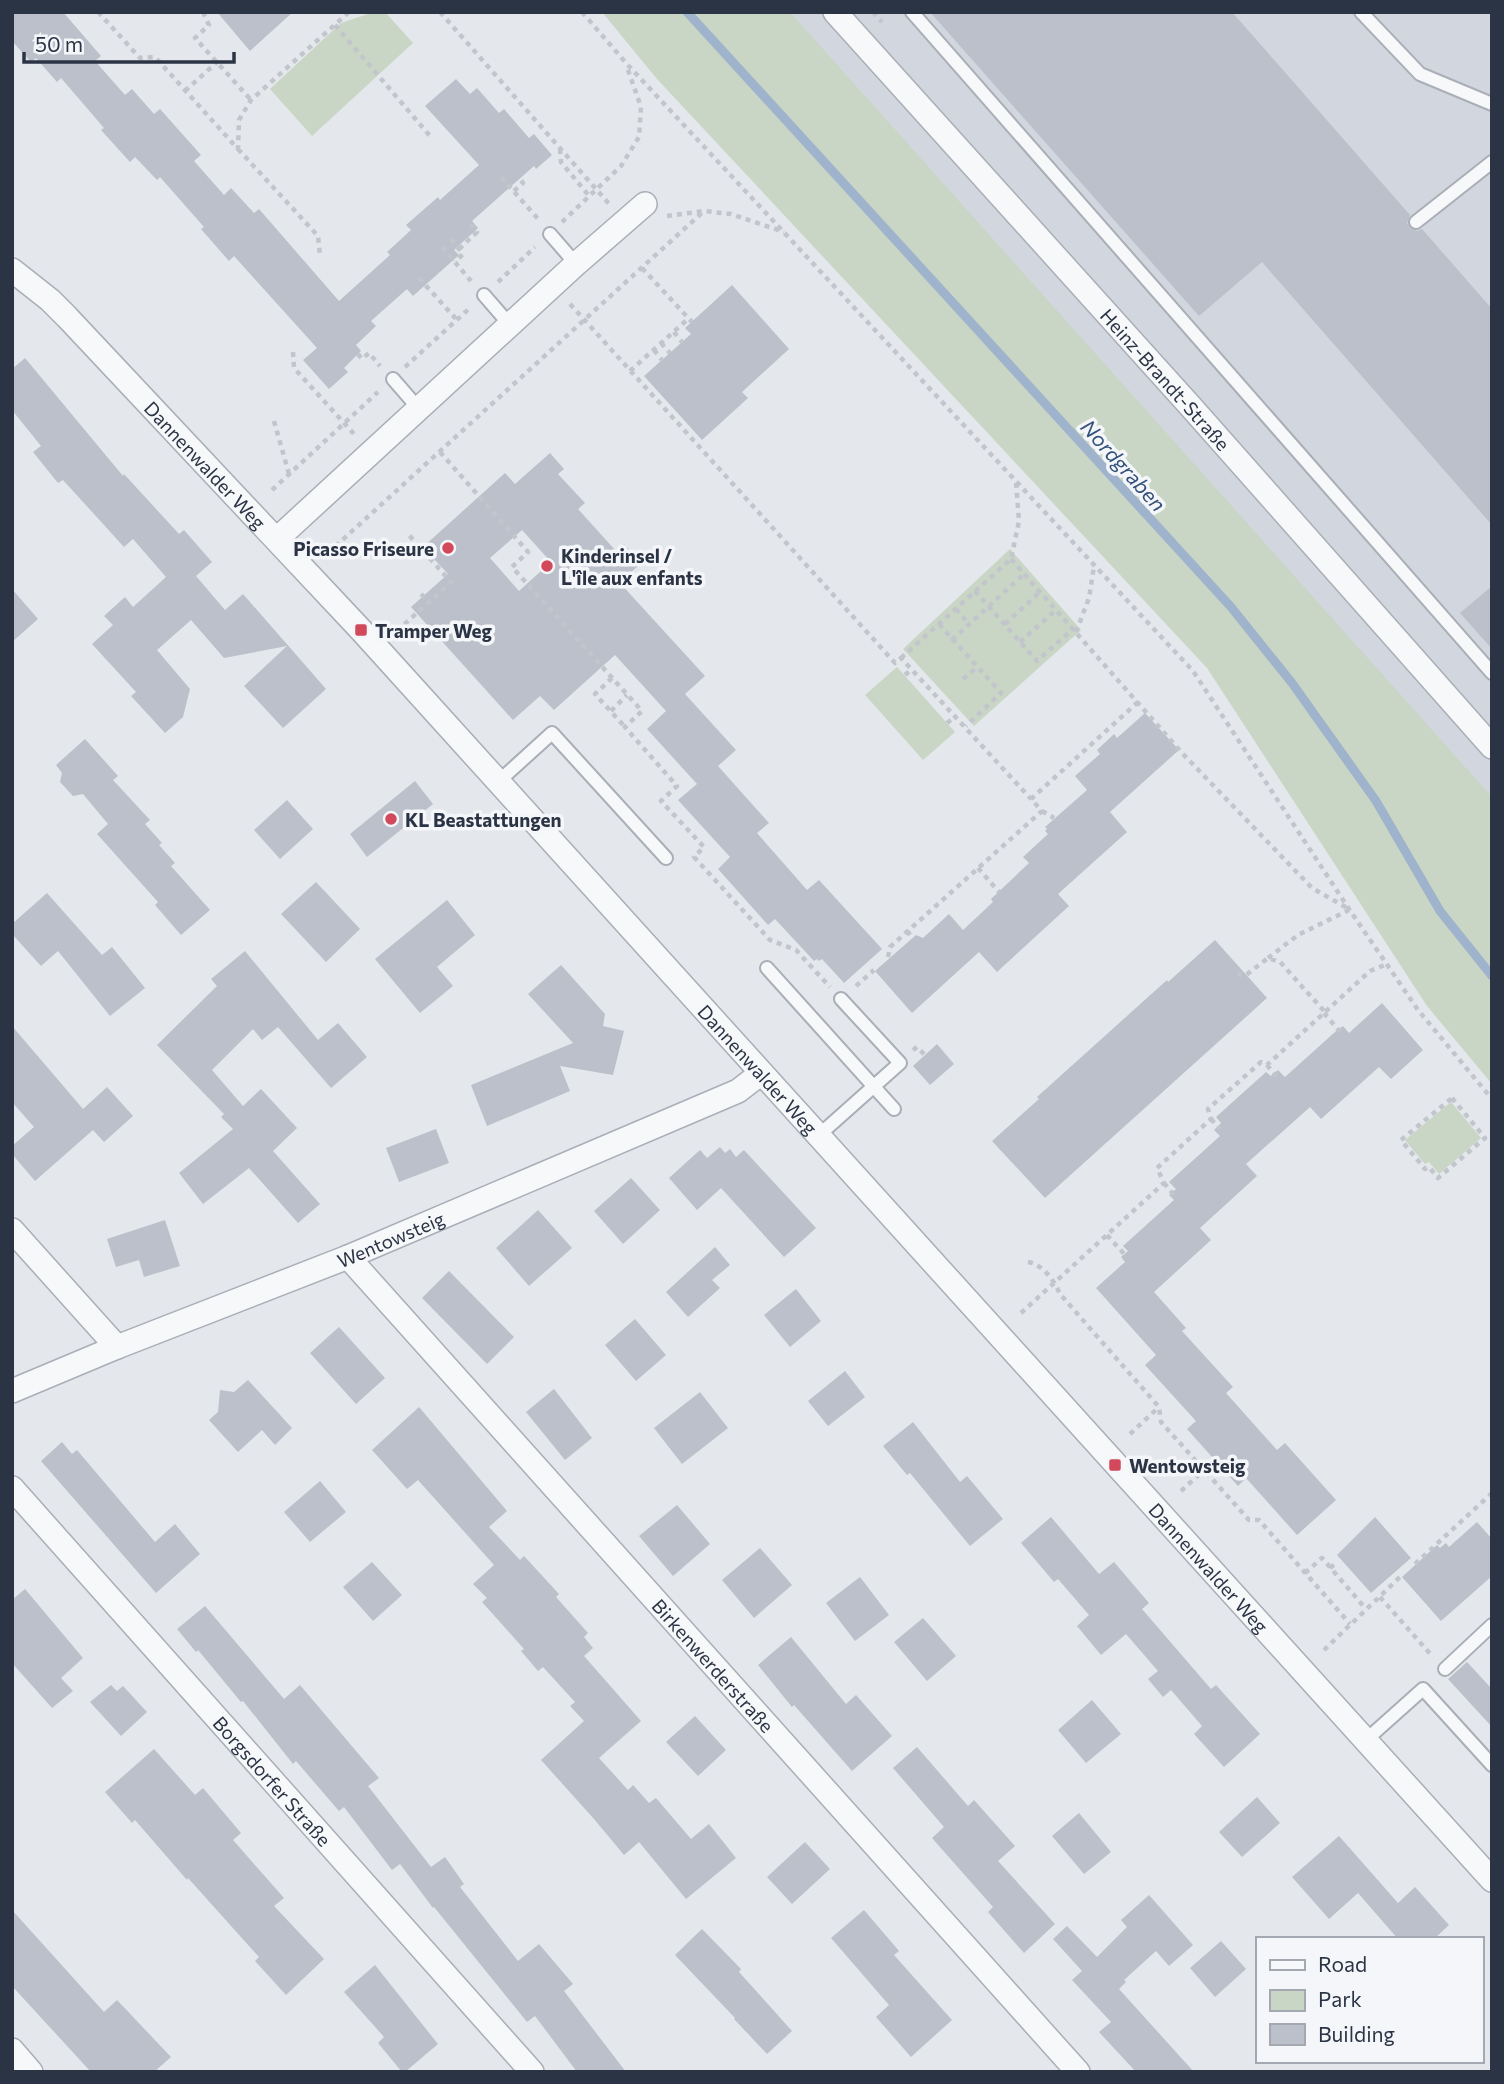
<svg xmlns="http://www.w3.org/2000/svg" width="1504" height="2084" font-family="Commissioner,sans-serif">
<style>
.built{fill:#d2d6de}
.green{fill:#c9d6c5}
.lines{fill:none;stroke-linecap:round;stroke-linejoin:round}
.stream{stroke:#9fb4cc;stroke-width:9}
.building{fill:#bbc0ca;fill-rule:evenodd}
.lane-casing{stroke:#a9aeb7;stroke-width:16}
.street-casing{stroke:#a9aeb7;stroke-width:26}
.path{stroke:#c2c5cb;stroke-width:4.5;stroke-dasharray:5 5;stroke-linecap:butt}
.lane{stroke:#f7f8fa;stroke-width:12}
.street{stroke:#f7f8fa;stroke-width:23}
.poi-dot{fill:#d1495b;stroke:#f4f6f9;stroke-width:2.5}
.labels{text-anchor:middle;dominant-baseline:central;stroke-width:7;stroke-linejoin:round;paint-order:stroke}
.street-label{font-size:19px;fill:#2b3445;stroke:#f4f6f9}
.poi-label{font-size:19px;font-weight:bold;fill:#2b3445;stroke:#f4f6f9;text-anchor:start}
.water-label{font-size:21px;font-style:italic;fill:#34527a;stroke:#f4f6f9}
</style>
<rect width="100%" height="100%" fill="#e4e7ec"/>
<path class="built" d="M770,12H1492V857Z"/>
<path class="green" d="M374,12H385L413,43L312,136L270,89L341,23Z
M602,12H790L1492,797V1084L1427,1006L1207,668L657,79Z
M1010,549L1081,630L974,726L903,649Z
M897,667L955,732L923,760L865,695Z
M1451,1102L1481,1138L1439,1174L1429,1162L1425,1164L1405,1140Z"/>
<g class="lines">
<path class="stream" d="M687,12L1231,607L1292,683L1376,801L1440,911L1492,976"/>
</g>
<path class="building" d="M12,12H63L101,56L95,61L125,95L132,89L154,114L160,109L201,155L194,161L224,195L231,188L254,213L259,209L339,301L390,255L387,252L411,230L406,225L438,197L440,200L479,165L425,106L456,79L470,94L477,88L499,113L504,109L529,138L534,134L552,155L536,169L534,166L472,221L478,228L454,250L459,255L413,296L407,289L371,321L376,326L356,345L361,351L344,368L348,372L329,389L303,360L317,348L234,256L229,261L201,229L204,227L160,177L157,180L135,157L130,162L101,130L104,128L61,78L57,82L36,58L31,62L12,41Z
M217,12H293L250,51Z
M930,12H1232L1410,215L1407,223L1410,228L1417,231L1422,229L1492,309V525L1262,262L1199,316Z
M732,285L789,349L742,392L748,398L702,440L644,376L691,334L685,328Z
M25,358L123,476L124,474L179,534L184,530L212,562L196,576L225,610L243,594L326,689L283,728L244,686L287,646L224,658L191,620L157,650L190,689L183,717L165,733L131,696L136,692L92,644L113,625L104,616L125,597L133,607L166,577L133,539L124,547L63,480L58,483L33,452L41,446L12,410V369Z
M550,453L564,469L558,474L585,503L578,509L616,551L624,544L641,563L620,583L705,676L685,694L736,750L718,766L769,823L757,833L807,890L819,880L882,949L844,983L822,959L819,961L817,959L814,961L775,919L768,925L718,869L730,857L678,800L697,784L647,729L666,711L615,655L554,710L540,696L513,720L411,607L448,574L423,547L505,473L515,484ZM522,530L551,562L519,591L490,558Z
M1492,586V649L1460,613Z
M12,589L38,619L12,642Z
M1145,713L1179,750L1110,812L1127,832L1058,894L1069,906L997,972L979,952L912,1013L875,971L916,935L923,938L949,914L963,930L993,902L991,899L1029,863L1023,857L1048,834L1045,831L1047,829L1045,827L1087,790L1075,776L1100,754L1097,750L1112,736L1114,734L1117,738Z
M85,739L118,776L113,780L150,820L145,824L162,843L159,845L175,863L171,866L210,910L181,935L155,905L158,902L97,834L108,824L83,794L73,796L60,782L62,773L56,765Z
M415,781L433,804L367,857L350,834Z
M287,800L313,829L280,859L254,830Z
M316,882L360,929L326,962L281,914Z
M47,893L102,955L112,947L145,988L110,1016L58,951L41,966L12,934V924Z
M447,900L475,935L437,967L453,986L420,1013L375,959Z
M1215,940L1267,998L1045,1198L992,1141L1039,1099L1037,1097L1167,980L1168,982Z
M245,951L318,1040L338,1023L367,1057L331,1088L278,1027L262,1040L253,1029L212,1070L243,1106L261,1089L297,1128L273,1151L320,1204L298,1223L249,1168L203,1204L179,1173L233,1129L221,1117L224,1114L157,1045L217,986L211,979Z
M561,965L605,1014L603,1026L624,1031L613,1075L560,1066L570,1091L487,1126L471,1085L573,1043L528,994Z
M1382,1003L1423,1050L1391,1079L1379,1067L1321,1119L1310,1107L1246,1164L1257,1176L1200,1228L1211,1240L1154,1292L1186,1328L1182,1331L1233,1387L1226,1393L1277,1450L1285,1443L1336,1500L1297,1535L1246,1478L1238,1486L1187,1429L1196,1421L1145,1365L1156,1355L1096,1288L1125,1262L1121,1257L1128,1251L1123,1246L1174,1200L1169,1195L1176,1189L1169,1182L1220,1136L1214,1130L1221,1123L1216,1117L1266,1072L1271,1076L1278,1070L1285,1077L1335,1032L1343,1026L1349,1033Z
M12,1026L83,1109L107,1087L133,1116L104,1142L93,1130L35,1181L12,1154V1146L34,1127L12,1102Z
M937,1044L954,1064L930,1085L913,1066Z
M436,1129L449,1163L399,1182L386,1148Z
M720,1147L725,1153L730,1149L736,1157L744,1150L816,1228L784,1257L721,1188L697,1210L669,1178L700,1150L707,1158Z
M631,1178L660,1210L623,1244L594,1211Z
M538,1210L572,1248L529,1286L496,1248Z
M165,1220L180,1266L144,1277L139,1260L116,1267L107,1239Z
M715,1247L730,1265L712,1280L720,1288L688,1317L666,1292Z
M449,1271L514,1337L487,1364L422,1298Z
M796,1289L821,1321L790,1347L764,1315Z
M635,1319L666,1355L636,1381L605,1345Z
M339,1327L385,1378L356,1404L310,1353Z
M845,1371L865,1397L828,1426L808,1401Z
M248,1380L292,1428L275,1445L262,1430L238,1452L209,1420L218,1412L220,1390L234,1392Z
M554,1389L592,1438L565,1460L526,1412Z
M700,1392L728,1428L682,1464L654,1428Z
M419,1407L507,1511L489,1527L520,1560L524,1556L559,1594L556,1597L588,1633L584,1637L593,1648L584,1656L641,1721L599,1758L628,1790L633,1785L649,1803L656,1798L691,1839L709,1824L736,1858L686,1899L639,1842L624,1855L594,1819L541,1760L584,1721L570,1706L575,1702L543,1667L538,1671L521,1651L524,1649L482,1602L487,1598L473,1584L494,1565L418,1480L407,1489L372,1450Z
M913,1422L960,1482L967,1476L1003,1519L970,1546L910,1473L907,1475L883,1446Z
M62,1442L72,1454L77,1450L155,1542L175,1524L200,1554L156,1593L41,1461Z
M320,1481L346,1512L310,1542L284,1512Z
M677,1505L710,1544L673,1576L639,1536Z
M1051,1517L1099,1574L1114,1562L1149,1603L1142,1609L1211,1689L1216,1685L1260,1734L1224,1767L1194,1734L1202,1726L1171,1690L1163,1697L1148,1679L1158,1671L1126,1634L1101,1655L1077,1626L1089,1615L1058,1579L1054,1582L1021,1543Z
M1375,1517L1411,1558L1371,1593L1337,1555Z
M1477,1522L1492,1539V1576L1441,1621L1402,1577L1437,1545L1440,1548L1446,1543L1449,1547Z
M760,1548L792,1585L754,1618L722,1580Z
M372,1562L402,1595L373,1621L343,1587Z
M860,1577L889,1615L855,1641L826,1603Z
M25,1589L83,1658L61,1678L73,1691L52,1708L12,1663V1600Z
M205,1606L284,1699L300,1685L379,1778L368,1786L431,1867L445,1857L464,1884L460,1887L518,1961L539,1944L573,1984L564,1991L626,2072H577L535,2016L527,2022L434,1907L433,1908L400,1864L392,1870L344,1807L339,1811L296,1761L293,1764L243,1701L241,1702L198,1650L196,1652L177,1629Z
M923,1618L956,1656L927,1681L894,1642Z
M791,1637L846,1704L856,1695L892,1736L852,1771L794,1705L792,1707L758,1665Z
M1467,1662L1492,1689V1727L1448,1679Z
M111,1685L117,1691L123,1686L147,1712L121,1736L90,1702Z
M1092,1700L1121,1734L1086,1763L1058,1730Z
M695,1716L726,1750L698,1776L666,1742Z
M917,1747L968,1806L974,1800L1015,1846L998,1861L1055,1924L1024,1953L988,1912L993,1907L932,1838L944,1827L893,1768Z
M154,1749L195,1795L203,1788L241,1833L233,1840L284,1898L274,1906L324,1959L286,1995L255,1961L259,1957L188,1878L187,1880L135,1820L132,1823L105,1792Z
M1257,1797L1280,1823L1242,1857L1219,1832Z
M1079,1813L1111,1852L1084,1874L1052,1836Z
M1339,1836L1398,1903L1415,1887L1449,1925L1434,1939H1398L1358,1893L1329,1919L1292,1877Z
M805,1842L830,1869L792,1904L767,1877Z
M1149,1895L1193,1945L1169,1966L1156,1951L1124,1980L1126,1982L1119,1989L1194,2072H1136L1099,2032L1111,2022L1072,1980L1082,1971L1053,1939L1067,1926L1097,1957L1127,1927L1121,1920Z
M12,1910L104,2012L117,2000L171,2057L154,2072H91L12,1986Z
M864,1910L899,1951L894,1955L952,2020L911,2057L876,2017L889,2005L831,1938Z
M702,1929L741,1969L739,1972L792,2031L767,2054L734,2019L735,2018L675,1955Z
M1221,1941L1246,1969L1215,1997L1190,1968Z
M375,1965L438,2044L405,2072H402L378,2043L384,2037L344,1992Z"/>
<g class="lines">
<defs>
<path id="lane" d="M912,12L1492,673
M1361,12L1420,74L1492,104
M1416,222L1492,162
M550,234L576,264
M484,295L510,325
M393,379L419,409
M498,782L552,733L666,858
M767,968L894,1109
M818,1136L900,1063L841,999
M1445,1669L1492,1625
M1366,1740L1423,1689L1492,1765"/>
<g id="street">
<path id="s1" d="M835,12L1192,408L1492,747"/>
<path id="s2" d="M12,270L50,300L67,317L361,630L1492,1880"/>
<path d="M277,539L576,264L645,204"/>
<path d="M12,1230L117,1347"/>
<path id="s3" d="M348,1257L1078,2072"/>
<path id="s4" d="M12,1391L117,1347L348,1257L738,1091L760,1074"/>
<path id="s5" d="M12,1488L532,2072"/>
<path d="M12,2050L31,2072"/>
</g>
</defs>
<use href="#lane" class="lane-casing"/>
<use href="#street" class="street-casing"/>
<path class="path" d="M98,12L140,58L155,57L238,149L239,120L251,100L349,12
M203,12L209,25L195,38L251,100
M440,12L610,205
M582,12L626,63L1193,671L1349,909L1418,1010L1492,1099
M873,12L882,22
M335,25L430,136
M185,91L217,62
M238,149L318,236L320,255
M560,149L561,162L590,197
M501,177L540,221
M514,191L523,183L519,178
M667,216L704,211L731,214L784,232
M562,222L621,166L639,137L641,107L627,67
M451,239L463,254L455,262
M442,247L471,281
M459,249L477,232L469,223
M642,268L692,322
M419,278L457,320
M498,282L535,247
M570,304L895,663L901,658L1031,799
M674,332L682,342
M661,343L670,353
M654,350L662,360
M293,352L294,368L354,434
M358,354L362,359L369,353L380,366
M405,367L471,307
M630,371L689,318
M274,421L289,474
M440,452L528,552L512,567L642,711L625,727L677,786L661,801L704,847L694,857L770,940L796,950L830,987
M272,490L378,392
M328,553L704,211
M329,553L374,556L386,554
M1011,559L1182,753L1312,888L1349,909
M975,591L1037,661L1073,629
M421,594L429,602
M956,609L969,624
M939,624L1001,693L966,726
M1005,624L1040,592
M397,631L451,582L408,534
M1076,632L1089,598L1094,566
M952,640L1024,574
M1020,642L1056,610
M901,658L1011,559L1019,521L1016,482
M905,675L912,669
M612,678L595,694L625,727
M963,679L977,667
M611,711L627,695
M947,723L956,716
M1042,811L1054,818
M978,868L999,892
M907,931L913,938
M888,957L890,947L1042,811L1031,799L1138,702
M1268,958L1298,935L1349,910
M1237,974L1246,975L1268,958L1280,962L1325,1012
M856,986L874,970
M1324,1013L1341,1033
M913,1050L917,1047L925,1055
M1267,1065L1277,1077
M1452,1098L1485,1138L1438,1178L1429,1167L1425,1169L1401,1140Z
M1211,1119L1220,1129
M1164,1183L1174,1195
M1107,1235L1126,1256
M1028,1262C1044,1265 1054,1281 1060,1294L1159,1407L1161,1422L1249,1520H1259L1350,1624
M1021,1313L1164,1183L1157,1168L1211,1119L1208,1109L1261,1062L1267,1065L1370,971L1387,964
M1130,1434L1159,1407
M1181,1491L1204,1470
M1415,1564L1492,1493
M1330,1568L1336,1563
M1305,1573L1322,1558L1366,1609
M1380,1597L1433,1657
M1324,1650L1401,1576"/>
<use href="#lane" class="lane"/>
<use href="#street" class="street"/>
</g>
<g class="poi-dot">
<circle cx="448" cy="548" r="7"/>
<circle cx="547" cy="566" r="7"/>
<rect x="354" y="623" width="14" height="14" rx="3.5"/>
<circle cx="391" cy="819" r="7"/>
<rect x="1108" y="1458" width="14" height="14" rx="3.5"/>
</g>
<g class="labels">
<g class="street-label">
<text stroke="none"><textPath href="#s1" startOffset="494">Heinz-Brandt-Straße</textPath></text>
<text stroke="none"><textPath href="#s2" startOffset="275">Dannenwalder Weg</textPath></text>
<text stroke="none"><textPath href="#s2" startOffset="1094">Dannenwalder Weg</textPath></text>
<text stroke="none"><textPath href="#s4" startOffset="408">Wentowsteig</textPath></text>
<text stroke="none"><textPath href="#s2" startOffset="1766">Dannenwalder Weg</textPath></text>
<text stroke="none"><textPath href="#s3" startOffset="548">Birkenwerderstraße</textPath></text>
<text stroke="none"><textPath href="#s5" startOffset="392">Borgsdorfer Straße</textPath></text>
</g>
<g class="poi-label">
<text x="434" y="548" text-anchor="end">Picasso Friseure</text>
<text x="561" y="555">Kinderinsel /<tspan x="561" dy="22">L'île aux enfants</tspan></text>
<text x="375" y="630">Tramper Weg</text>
<text x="405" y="819">KL Beastattungen</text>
<text x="1129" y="1465">Wentowsteig</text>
</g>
<g class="water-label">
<text transform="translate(1124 465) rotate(48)">Nordgraben</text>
</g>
</g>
<rect width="1504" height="2084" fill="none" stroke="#2b3445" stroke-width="28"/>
<rect x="1256" y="1937" width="228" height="126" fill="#f4f6f9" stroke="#a4a8b1" stroke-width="2"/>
<rect x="1270" y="1960" width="35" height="10" fill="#f7f8fa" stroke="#a4a8b1" stroke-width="2"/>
<text x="1318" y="1972" font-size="21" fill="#2b3445">Road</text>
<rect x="1270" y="1990" width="35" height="21" fill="#c9d6c5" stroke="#a4a8b1" stroke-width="2"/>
<text x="1318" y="2007" font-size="21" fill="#2b3445">Park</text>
<rect x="1270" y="2024" width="35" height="21" fill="#bbc0ca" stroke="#a4a8b1" stroke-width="2"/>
<text x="1318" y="2042" font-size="21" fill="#2b3445">Building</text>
<path d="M24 52v10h210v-10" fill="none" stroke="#2b3445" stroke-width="3.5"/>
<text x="35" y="52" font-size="21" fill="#2b3445" stroke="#f4f6f9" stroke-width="5" paint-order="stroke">50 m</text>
</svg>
